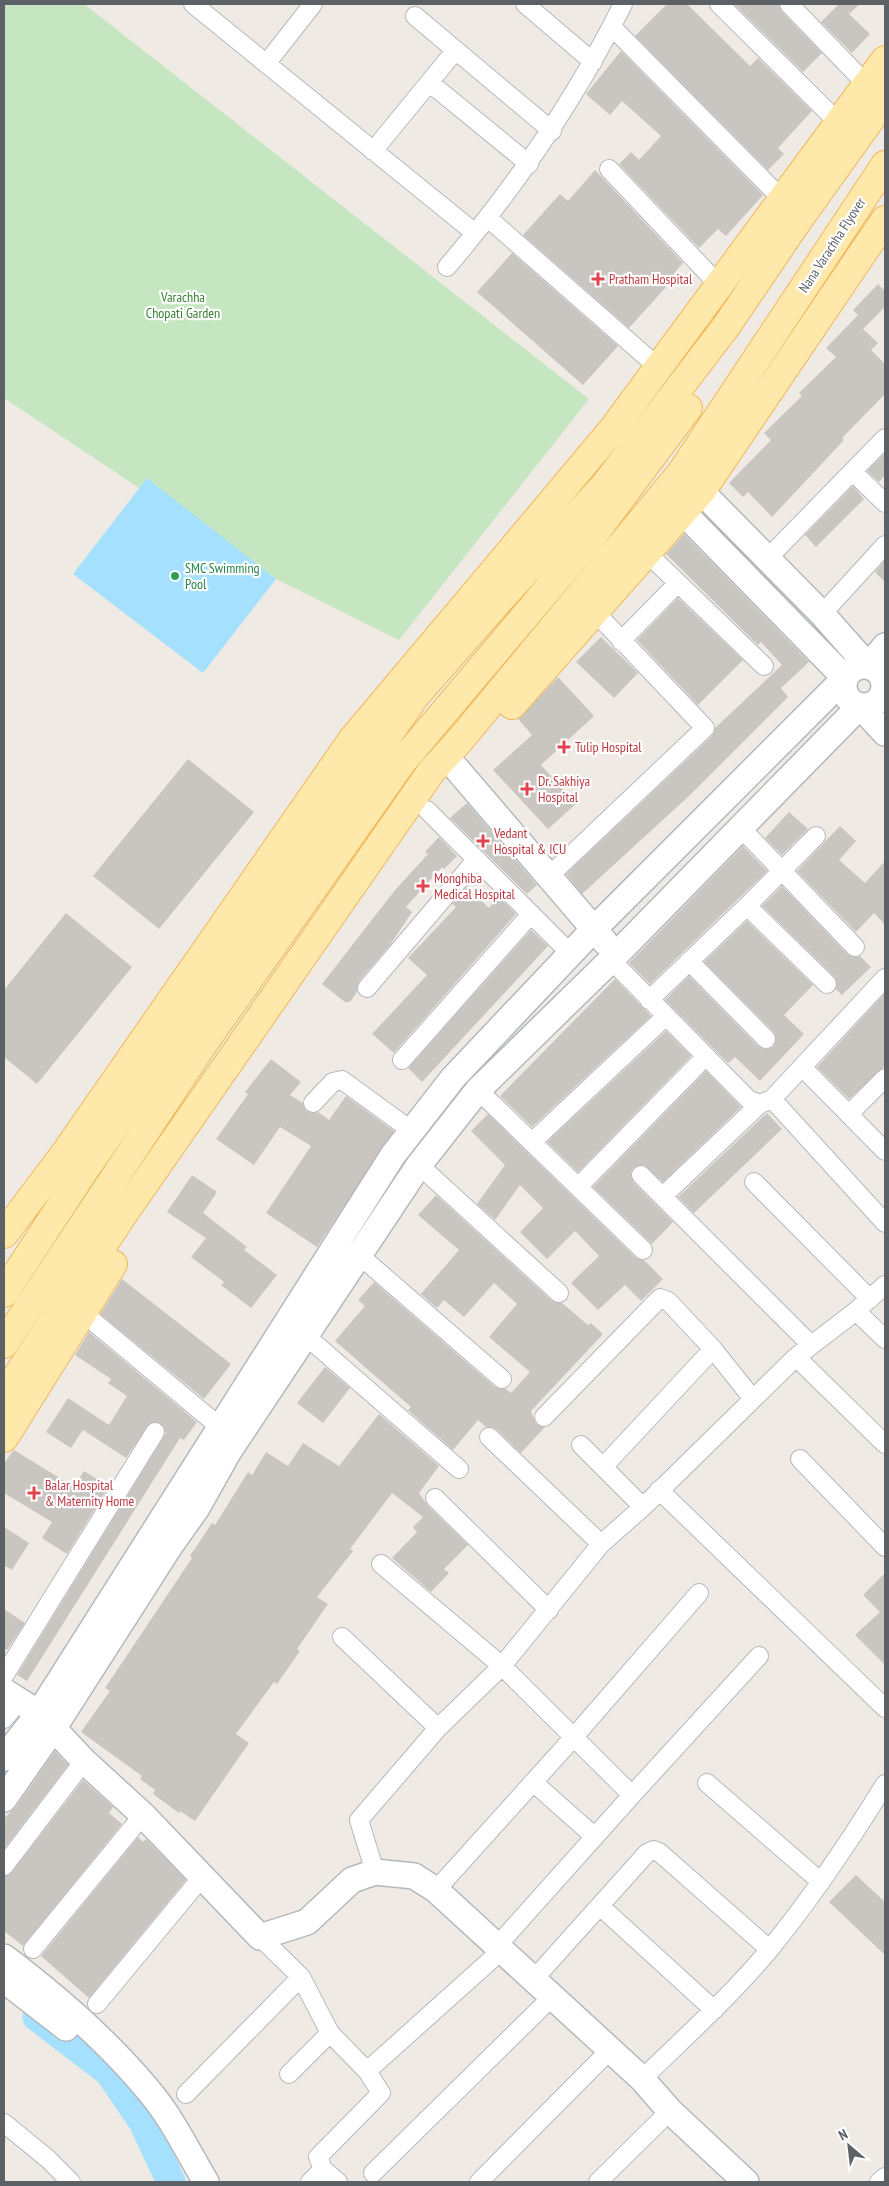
<svg xmlns="http://www.w3.org/2000/svg" width="889" height="2186" font-family="'PT Sans Narrow',sans-serif">
<style>
.green{fill:#c5e6c1}
.water{fill:#a5e0fe}
.lines{fill:none;stroke-linecap:round;stroke-linejoin:round}
.river{stroke:#a5e0fe;stroke-width:29}
.building{fill:#c9c6c1}
.street-casing{stroke:#b5b8bb;stroke-width:20}
.secondary-casing{stroke:#b3b8bc;stroke-width:28}
.primary-casing{stroke:#f0b85c;stroke-width:30}
.street{stroke:#fff;stroke-width:18}
.secondary{stroke:#fff;stroke-width:25}
.primary{stroke:#fee8aa;stroke-width:28}
.health-dot{fill:#e0444e;stroke:#fff;stroke-width:2}
.leisure-dot{fill:#2e9e5b;stroke:#fff;stroke-width:2}
.labels{text-anchor:middle;dominant-baseline:central;stroke-width:4.5;stroke-linejoin:round;paint-order:stroke}
.street-label{font-size:14px;fill:#5c6165;stroke:#fff}
.health-label{font-size:14px;fill:#be3a42;stroke:#fff;text-anchor:start}
.park-label{font-size:14px;fill:#398335;stroke:#fff}
.leisure-label{font-size:14px;fill:#27864d;stroke:#fff;text-anchor:start}
</style>
<rect width="100%" height="100%" fill="#efebe4"/>
<path class="green" d="M4,4H84L589,399L399,640L276,579L4,398Z"/>
<path class="water" d="M147,478L276,579L203,673L73,574Z"/>
<g class="lines">
<path class="river" d="M37,2017L109,2072L143,2122L171,2182"/>
</g>
<path class="building" d="M667,4H687L750,66L758,58L812,111L778,148L784,154L768,170L635,36Z
M734,4H779L781,11L822,53L803,72Z
M839,4H860L849,14L870,34L852,53L821,22Z
M621,51L763,195L726,236L718,229L699,248L619,164L631,152L639,160L661,136L622,101L610,115L586,94Z
M595,170L683,263L664,285L666,287L629,328L523,235L560,194L568,201Z
M512,253L618,346L583,385L477,292Z
M878,284L885,291V307L863,329L878,343L871,350L885,364V394L842,438L844,440L772,517L748,492L743,497L729,483L771,440L764,433L802,396L799,393L836,357L826,348L858,315L853,310Z
M885,453V475L879,482L867,471Z
M853,486L864,499L816,547L805,535Z
M684,534L809,662L781,688L788,697L690,795L582,894L566,874L712,736L715,728L782,665L761,642L758,645L666,554Z
M885,560V582L875,572Z
M678,598L743,660L698,705L637,640Z
M601,637L638,673L614,698L576,662Z
M558,677L594,716L541,765L576,804L548,829L493,770L532,735L518,719Z
M188,759L254,812L159,929L93,876Z
M467,803L537,885L527,894L450,818Z
M789,812L808,829L782,855L765,838Z
M840,826L856,841L839,860L865,883L885,861V925L874,913L856,932L797,871Z
M439,837L457,856L444,869L442,867L406,907L412,912L390,945L359,981L357,992L350,1002H345L322,984L395,890L428,854L425,852Z
M743,846L767,871L650,984L629,963Z
M782,886L847,954L853,957L860,956L871,967L842,995L836,989L837,982L834,976L762,906Z
M467,887L489,908L499,897L516,914L394,1053L372,1034L427,975L408,958L456,907L452,904Z
M66,913L132,967L37,1084L4,1057V990Z
M747,921L813,985L784,1015L804,1034L760,1081L735,1057L728,1063L665,1000L689,976L758,1046L764,1049L773,1047L776,1041L774,1032L704,962Z
M531,930L548,946L422,1082L408,1068Z
M615,979L651,1016L532,1127L500,1096Z
M885,993V1066L849,1099L817,1067Z
M666,1031L691,1056L578,1172L547,1142Z
M271,1059L301,1082L290,1095L303,1103L306,1111L311,1113L318,1112L329,1120L346,1096L394,1131L317,1247L266,1213L311,1146L280,1127L254,1165L216,1139L248,1094L245,1092Z
M706,1071L741,1107L663,1182L644,1165L633,1168L631,1173L633,1182L673,1222L652,1244L593,1187Z
M767,1113L782,1129L694,1213L678,1197Z
M488,1114L636,1258L644,1260L663,1279L641,1301L625,1285L598,1310L571,1283L599,1256L575,1231L547,1259L520,1232L543,1208L520,1185L495,1220L477,1204L505,1165L471,1131Z
M192,1175L217,1192L203,1213L247,1247L244,1250L277,1275L251,1308L221,1285L224,1282L191,1257L206,1238L167,1212Z
M436,1195L552,1301L562,1303L588,1325L591,1323L603,1334L531,1411L536,1424L545,1427L521,1453L496,1429L486,1427L478,1420L453,1450L408,1410L411,1407L335,1341L365,1306L358,1300L374,1282L495,1387L506,1389L511,1393L530,1372L489,1337L517,1304L494,1283L464,1317L444,1300L437,1308L421,1294L459,1250L418,1215Z
M122,1279L231,1364L204,1399L100,1314Z
M89,1332L197,1422L184,1440L180,1438L27,1681L17,1675L166,1433L160,1423H150L126,1458L83,1430L71,1448L46,1432L68,1398L109,1425L127,1396L108,1383L111,1379L75,1355Z
M325,1367L350,1388L323,1423L297,1403Z
M379,1414L439,1466L419,1493L428,1506L468,1545L444,1569L449,1573L431,1592L392,1558L417,1532L413,1527L423,1517L392,1493L350,1549L353,1551L317,1597L328,1604L297,1649L300,1651L277,1684L274,1682L236,1734L249,1743L195,1821L180,1811L179,1813L153,1794L155,1790L140,1779L142,1776L81,1732L110,1691L105,1688L192,1558L190,1556L212,1523L215,1525L248,1472L252,1475L266,1452L288,1466L303,1443L339,1466Z
M14,1450L74,1487L84,1471L109,1486L67,1554L42,1538L52,1522L4,1493V1463Z
M4,1527L29,1543L12,1570L4,1565Z
M885,1573V1665L855,1635L880,1612L863,1595Z
M4,1609L25,1623L7,1650L4,1648Z
M55,1751L68,1765L4,1849V1818L16,1807Z
M83,1780L113,1807L109,1813L122,1824L23,1946L4,1931V1876L12,1872Z
M138,1837L143,1842L146,1839L186,1880L89,1998L41,1956Z
M856,1875L885,1902V1955L829,1902Z"/>
<g class="lines">
<defs>
<path id="street" d="M193,4L475,233
M525,4L593,62
M719,4L846,130
M789,4L868,86
M415,16L552,131
M612,27L782,199
M266,64L313,4
M430,83L529,164
M373,151L455,51
M609,169L718,284
M488,218L659,368
M447,267C517,185 575,100 623,4
M853,472L885,503
M647,553L764,666
M768,558L885,438
M822,614L885,545
M621,641L678,583
M427,810L571,954
M739,826L855,947
M548,877L705,728L595,612
M747,906L827,984
M611,960L749,1100L760,1104L772,1099L885,978
M689,961L766,1039
M367,988L476,860
M649,1000L747,906L816,836
M402,1060L531,914
M802,1067L885,1151
M478,1090L643,1250
M772,1099L885,1223
M313,1103L333,1082L342,1080L412,1131
M849,1114L885,1078
M532,1142L665,1017
M419,1165L559,1293
M641,1175L810,1344
M754,1182L870,1299
M578,1187L705,1057
M664,1195L760,1104
M359,1255L502,1379
M856,1311L885,1339
M82,1312L220,1427
M306,1336L459,1469
M796,1357L885,1444
M544,1417L660,1298L668,1301L713,1349L753,1399
M489,1437L601,1544
M581,1445L643,1507
M800,1459L885,1547
M603,1467L713,1349
M659,1490L885,1708
M435,1498L549,1610
M381,1564L502,1666L632,1795L497,1946
M342,1637L438,1728
M4,1676L155,1432
M4,1719L18,1702
M533,1782L595,1837
M707,1783L821,1882
M632,1795L759,1656
M4,1866L84,1761
M375,1872L359,1820L438,1728L502,1666L601,1544L643,1507L796,1357L856,1311L885,1285
M436,1890L573,1738L699,1593
M600,1906L714,2010
M260,1937L301,1977L330,2033L367,2071L381,2093L318,2157L323,2169L338,2182
M33,1949L143,1815
M534,1979L647,1853L654,1850L659,1852L769,1949
M97,2004L202,1877
M367,2071L502,1950
M289,2074L330,2033
M642,2079C685,2037 731,1996 770,1949C812,1897 850,1841 885,1784
M186,2094L301,1977
M4,2123L48,2159L71,2182
M373,2173L553,1996
M310,2182L323,2169
M479,2182L609,2051
M598,2182L670,2111
M879,2182L885,2177"/>
<path id="secondary" d="M687,477L822,614L868,666L885,646
M844 686a20 20 0 1 1 40 0a20 20 0 1 1-40 0Z
M456,768L605,942
M4,1691L39,1713L84,1761L143,1815L260,1937L307,1922L352,1880L375,1872L414,1876L436,1890L642,2079L670,2111L746,2182
M4,1758L39,1713L393,1155L453,1078L593,930L845,678L669,498
M4,1799L53,1729L170,1546L197,1508L229,1451L419,1165L478,1090L611,960L860,706L885,733
M4,1957C57,1997 107,2040 149,2091C172,2118 188,2152 206,2182
M4,1980L66,2028"/>
<path id="primary" d="M512,705L702,490L885,220
M4,1234L63,1156L352,740L613,429L885,60
M4,1293L85,1169L416,695L503,596L605,485L725,328L799,219L885,99
M4,1344L206,1040L402,762L591,538L688,408
M4,1396L120,1219L431,772L461,739L681,473L885,165
M4,1438L113,1264"/>
</defs>
<use href="#street" class="street-casing"/>
<use href="#secondary" class="secondary-casing"/>
<use href="#primary" class="primary-casing"/>
<use href="#street" class="street"/>
<use href="#secondary" class="secondary"/>
<use href="#primary" class="primary"/>
</g>
<g class="health-dot">
<path d="M595.5 271.5h5v5h5v5h-5v5h-5v-5h-5v-5h5z"/>
<path d="M561.5 739.5h5v5h5v5h-5v5h-5v-5h-5v-5h5z"/>
<path d="M524.5 781.5h5v5h5v5h-5v5h-5v-5h-5v-5h5z"/>
<path d="M480.5 833.5h5v5h5v5h-5v5h-5v-5h-5v-5h5z"/>
<path d="M420.5 878.5h5v5h5v5h-5v5h-5v-5h-5v-5h5z"/>
<path d="M31.5 1485.5h5v5h5v5h-5v5h-5v-5h-5v-5h5z"/>
</g>
<circle class="leisure-dot" cx="175" cy="576" r="5"/>
<g class="labels">
<g class="street-label">
<text transform="translate(832 245) rotate(-57)">Nana Varachha Flyover</text>
</g>
<g class="health-label">
<text x="609" y="279">Pratham Hospital</text>
<text x="575" y="747">Tulip Hospital</text>
<text x="538" y="781">Dr. Sakhiya<tspan x="538" dy="16">Hospital</tspan></text>
<text x="494" y="833">Vedant<tspan x="494" dy="16">Hospital &amp; ICU</tspan></text>
<text x="434" y="878">Monghiba<tspan x="434" dy="16">Medical Hospital</tspan></text>
<text x="45" y="1485">Balar Hospital<tspan x="45" dy="16">&amp; Maternity Home</tspan></text>
</g>
<g class="park-label">
<text x="183" y="297">Varachha<tspan x="183" dy="16">Chopati Garden</tspan></text>
</g>
<g class="leisure-label">
<text x="185" y="568">SMC Swimming<tspan x="185" dy="16">Pool</tspan></text>
</g>
</g>
<rect width="889" height="2186" fill="none" stroke="#5c6165" stroke-width="10"/>
<g transform="translate(849 2146) rotate(332)" stroke="#ffffff" stroke-width="4" paint-order="stroke">
<path d="M0-4L9 19L0 12L-9 19Z" fill="#5c6165"/>
<text y="-8" font-size="14" font-weight="bold" text-anchor="middle" fill="#5c6165">N</text>
</g>
</svg>
